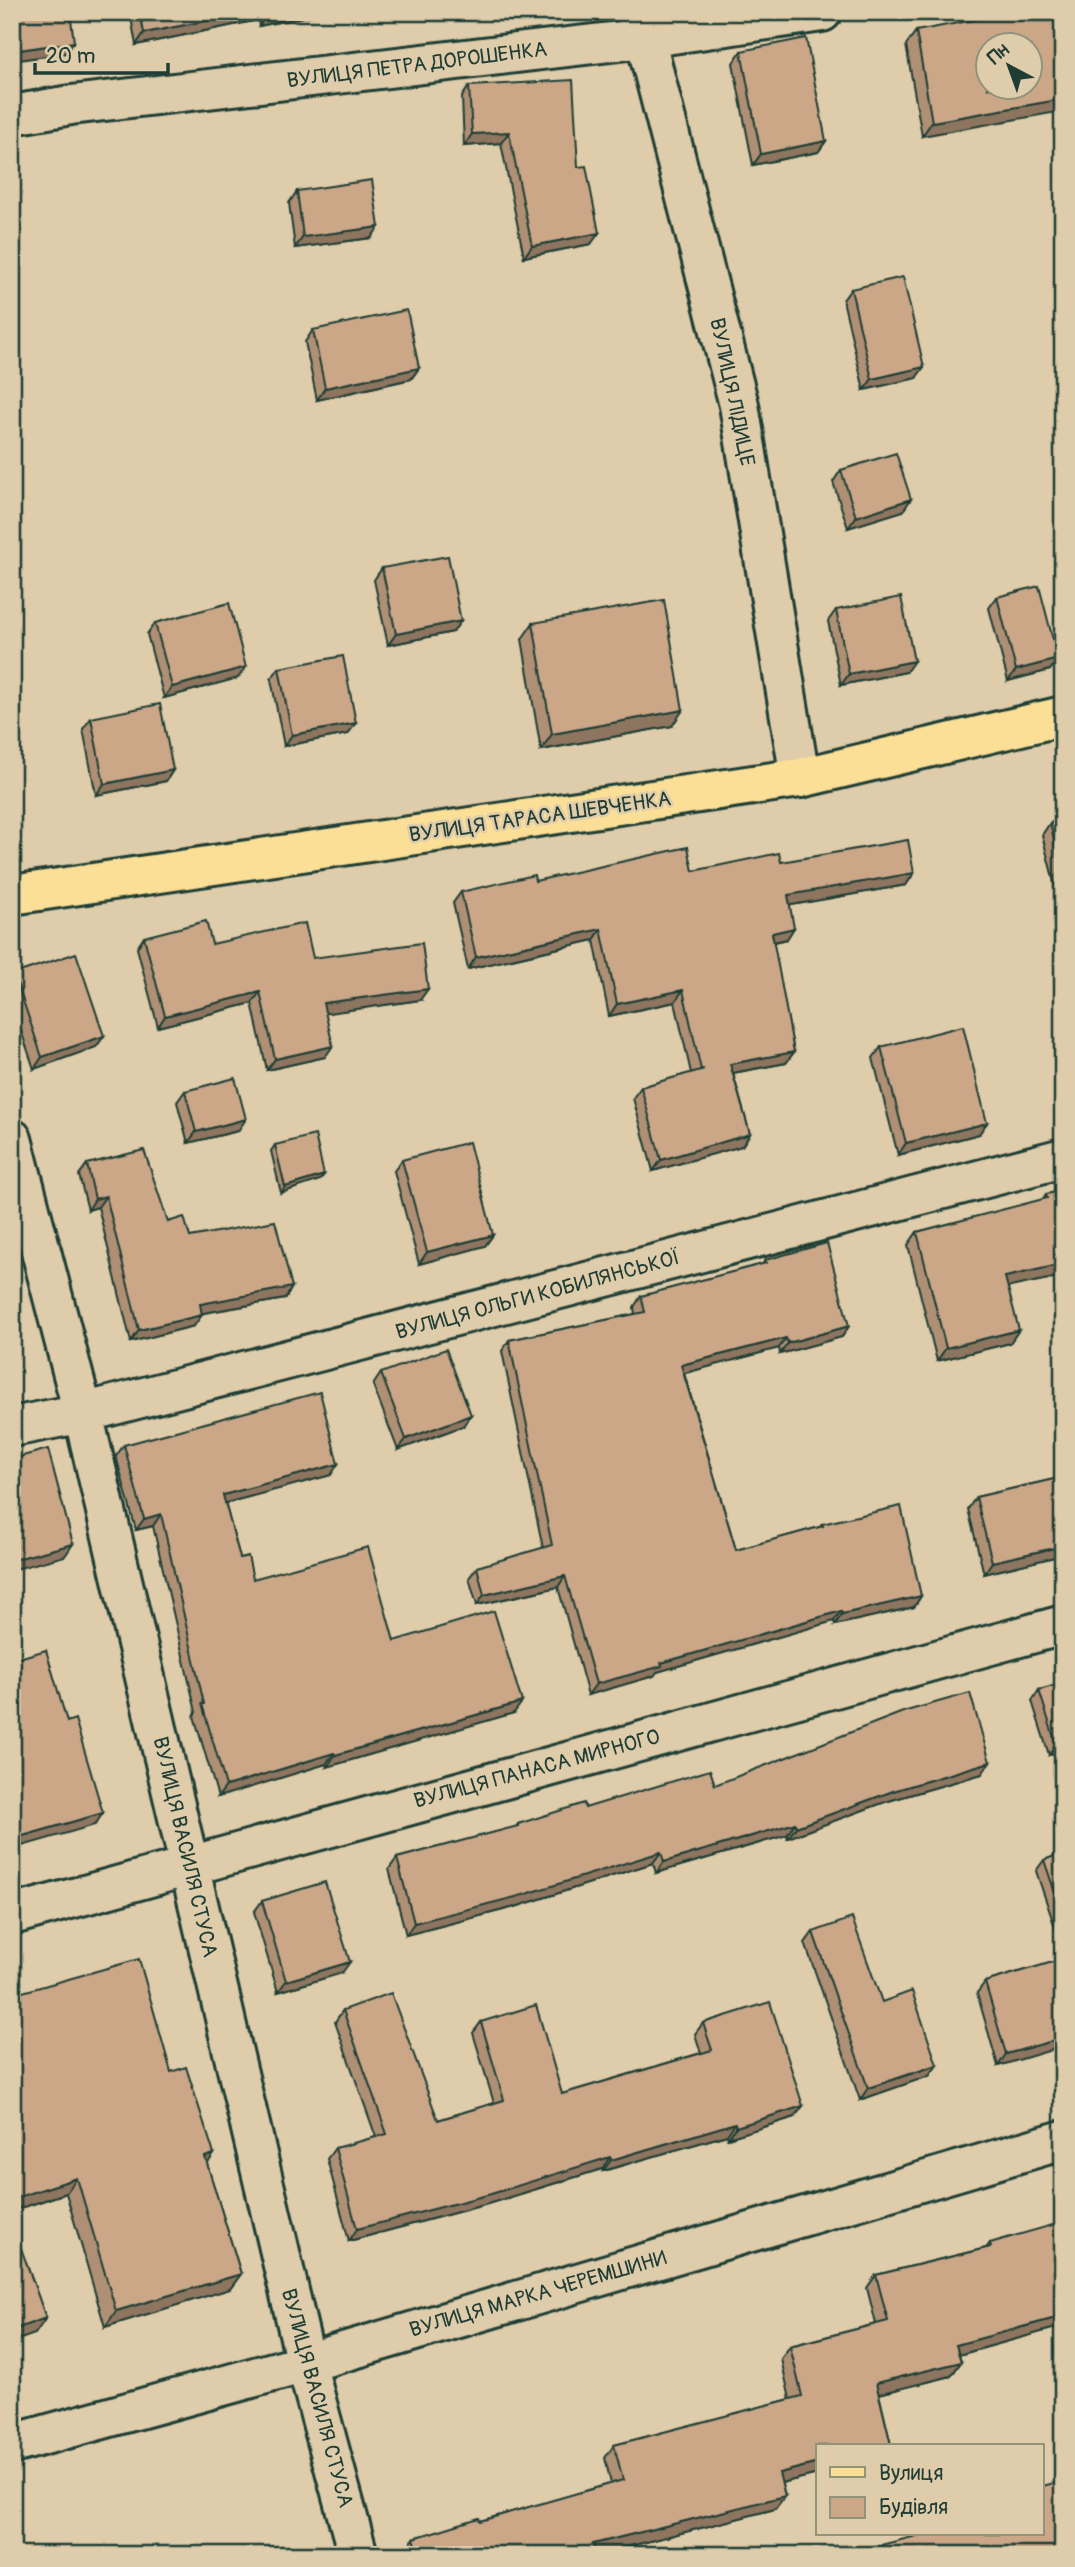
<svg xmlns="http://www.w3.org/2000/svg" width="1075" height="2567" font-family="Pangolin,sans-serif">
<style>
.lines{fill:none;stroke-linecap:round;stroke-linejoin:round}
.minor-casing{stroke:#1f3d34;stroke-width:44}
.major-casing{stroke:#1f3d34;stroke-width:44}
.minor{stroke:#dfccaa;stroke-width:38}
.major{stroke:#fbdf96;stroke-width:38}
.wall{fill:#af9075;stroke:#1f3d34;stroke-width:2}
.shaded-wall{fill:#8e755f;stroke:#1f3d34;stroke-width:2}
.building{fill:#cba788;stroke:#1f3d34;stroke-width:2;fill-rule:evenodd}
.labels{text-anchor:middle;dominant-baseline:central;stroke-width:5;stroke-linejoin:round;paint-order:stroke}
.street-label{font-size:21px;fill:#1f3d34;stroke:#dfccaa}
</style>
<rect width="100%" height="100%" fill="#dfccaa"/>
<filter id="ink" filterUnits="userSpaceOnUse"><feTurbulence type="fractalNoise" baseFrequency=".0143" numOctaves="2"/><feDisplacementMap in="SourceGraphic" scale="14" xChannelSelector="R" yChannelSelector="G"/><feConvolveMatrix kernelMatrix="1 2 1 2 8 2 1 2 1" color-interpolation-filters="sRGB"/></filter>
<g filter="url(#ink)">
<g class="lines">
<defs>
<path id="minor" d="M635,12L645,38L739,405L800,778
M12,115L71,105L645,38L822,12
M12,1139L83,1413L306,2363L358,2555
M12,1427L83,1413L1063,1158
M12,1915L1063,1625
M12,2444L306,2363L1063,2140"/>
<path id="major" d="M12,895L800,778L1063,716"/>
</defs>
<use href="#minor" class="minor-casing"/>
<use href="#major" class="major-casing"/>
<use href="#minor" class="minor"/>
<use href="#major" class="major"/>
</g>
<path class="wall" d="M130,12H328L259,26L258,20L136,45Z
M1044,18L922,136L906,45L916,31Z
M741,51L826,141L818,152L753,165L733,63Z
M469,86L578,167L591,244L524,257L501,143L464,146L462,97Z
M297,191L371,238L295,248L289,203Z
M851,289L916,378L864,390L843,300Z
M313,330L419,368L411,379L317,400L305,342Z
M841,470L903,511L848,528L833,482Z
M1063,538V574L1057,546Z
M382,568L453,632L388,645L374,580Z
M997,597L1058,659L1050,670L1008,681L989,608Z
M836,610L906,672L841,685L828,621Z
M155,623L246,667L238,678L164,698L147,634Z
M533,623L672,726L541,750L522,639Z
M279,668L348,734L284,746L271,679Z
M91,718L173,770L166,781L96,795L83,729Z
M1063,820V884L1055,886L1042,835L1050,823Z
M781,862L914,873L906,885L790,905L787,939L773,942L794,1052L786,1063L733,1073L750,1134L742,1146L653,1171L633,1098L641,1087L691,1073L675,1002L609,1016L594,940L468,969L453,903L461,892L535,881L693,871Z
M144,937L212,944L313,958L420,1000L325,1013V1057L267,1070L252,1003L158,1027L137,948Z
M14,974L104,1036L96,1047L34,1069L12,1004V976Z
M881,1047L979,1134L898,1155L873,1058Z
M185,1091L238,1131L188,1143L177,1102Z
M275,1145L320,1180L281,1193L271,1151Z
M402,1160L493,1235L485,1246L419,1264L394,1171Z
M87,1164L190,1237L292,1287L285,1299L202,1313L194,1326L131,1342L98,1207L88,1210L79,1175Z
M1063,1191V1276L1008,1287L1010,1343L937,1361L908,1245L917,1232L1042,1200L1046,1194Z
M765,1260L849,1326L842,1337L780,1354L779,1348L684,1373L736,1550L820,1527L822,1524L921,1596L914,1607L835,1625L834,1621L657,1672L654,1676L588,1695L558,1587L477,1605L469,1578L477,1567L543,1548L502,1351L509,1340L635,1314L634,1307L641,1296L762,1265Z
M381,1373L463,1426L398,1450L373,1385Z
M124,1445L331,1475L225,1503L240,1558L253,1579L394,1641L514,1713L327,1767L326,1764L218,1797L194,1716L196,1712L153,1526L136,1530L116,1456Z
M1063,1477V1555L984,1574L968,1509L976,1497Z
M1039,1690L1063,1751L1049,1755L1032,1701Z
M982,1774L885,1802L788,1838L787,1835L656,1873L653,1863L515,1907L406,1935L389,1869L397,1858L516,1827L518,1824L585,1808L715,1785Z
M1063,1853V1951L1036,1871L1044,1860Z
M262,1901L342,1973L278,1992L254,1912Z
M813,1932L882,2002L937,2065L929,2076L860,2100L805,1943Z
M1063,1959V2046L998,2066L977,1993L985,1982Z
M343,2010L438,2120L494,2103L473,2033L481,2022L562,2094L701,2053L695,2034L703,2023L795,2117L728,2138L727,2135L603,2171L602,2169L484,2205L349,2241L327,2159L335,2148L376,2137L335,2022Z
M171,2072L214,2154L207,2164L241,2274L230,2289L105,2327L66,2193L12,2211Z
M990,2243L1063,2326L959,2355L961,2362L951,2376L879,2394L891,2445L890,2446H818V2474L781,2483L775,2509L596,2555H406L405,2551L414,2538L480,2521L611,2484L605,2458L614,2445L790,2399L781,2359L790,2346L876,2324L867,2288L876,2275L986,2248Z"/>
<path class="shaded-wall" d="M251,12H264L258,20L136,45L144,33Z
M279,12H328L259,26L267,14Z
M74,42L66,53L12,61V51Z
M1063,99V111L922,136L932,122Z
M509,132L501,143L464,146L472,134Z
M826,141L818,152L753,165L761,154Z
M379,227L371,238L295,248L303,237Z
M599,233L591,244L524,257L532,246Z
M924,367L916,378L864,390L872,379Z
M419,368L411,379L317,400L325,388Z
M911,499L903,511L848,528L856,517Z
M461,621L453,632L388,645L396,634Z
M1058,659L1050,670L1008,681L1016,670Z
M914,661L906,672L841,685L849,674Z
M246,667L238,678L164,698L172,687Z
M683,710L672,726L541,750L552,734Z
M356,723L348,734L284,746L292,735Z
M173,770L166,781L96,795L104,784Z
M914,873L906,885L780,907L788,895Z
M1063,874V884L1055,886Z
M794,928L787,939L764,944L772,933Z
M601,929L594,940L468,969L476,957Z
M428,989L420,1000L315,1015L323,1003Z
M683,990L675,1002L609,1016L617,1004Z
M260,992L252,1003L158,1027L165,1016Z
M104,1036L96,1047L34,1069L42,1057Z
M333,1046L325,1057L267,1070L275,1059Z
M794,1052L786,1063L722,1075L730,1064Z
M246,1119L238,1131L188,1143L196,1132Z
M987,1123L979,1134L898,1155L906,1143Z
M750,1134L742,1146L653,1171L661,1160Z
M324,1175L320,1180L281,1193L285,1187Z
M106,1196L98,1207L88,1210L95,1199Z
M493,1235L485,1246L419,1264L427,1252Z
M1063,1264V1276L996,1290L1005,1277Z
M292,1287L285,1299L192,1315L200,1304Z
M202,1315L194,1326L131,1342L139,1330Z
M849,1326L842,1337L780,1354L788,1343Z
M1019,1330L1010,1343L937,1361L946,1348Z
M786,1338L779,1348L674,1376L681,1365Z
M471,1415L463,1426L398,1450L406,1439Z
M338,1464L331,1475L215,1506L223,1495Z
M161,1514L153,1526L136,1530L144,1519Z
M73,1544L65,1556L12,1570V1560Z
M1063,1546V1555L984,1574L992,1562Z
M565,1576L558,1587L477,1605L484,1595Z
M921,1596L914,1607L835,1625L842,1614Z
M841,1611L834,1621L657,1672L654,1676L588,1695L596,1684L661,1663Z
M522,1702L514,1713L327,1767L335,1755Z
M1063,1742V1751L1049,1755L1056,1744Z
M334,1753L326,1764L218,1797L226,1786Z
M990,1762L982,1774L885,1802L788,1838L796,1827L893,1791Z
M103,1813L95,1825L12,1849V1839Z
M795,1823L787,1835L656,1873L664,1862Z
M661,1852L653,1863L515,1907L406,1935L414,1923Z
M350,1962L342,1973L278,1992L286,1981Z
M1063,2038L1062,2047L998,2066L1006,2054Z
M937,2065L929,2076L860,2100L868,2088Z
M803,2106L795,2117L728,2138L736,2127Z
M735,2123L727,2135L603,2171L611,2160Z
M214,2154L203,2170L205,2157Z
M610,2157L602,2169L484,2205L349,2241L357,2229Z
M77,2178L66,2193L12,2211V2199Z
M241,2274L230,2289L105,2327L116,2311Z
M1063,2316V2326L947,2358L956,2345Z
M46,2318L35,2334L12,2342V2330Z
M961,2362L951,2376L867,2397L876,2383Z
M818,2463V2474L769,2486L779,2473Z
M785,2496L775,2509L595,2555L593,2544Z"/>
<path class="building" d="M12,12H70L74,42L12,51Z
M140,12H251L144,33Z
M1016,12H1043L1044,18L1063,14V99L932,122L916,31ZM988,46H1030V88H988Z
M806,38L826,141L761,154L741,51Z
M573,80L578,167L586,166L599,233L532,246L509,132L472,134L469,86Z
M372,180L379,227L303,237L297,191Z
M903,277L924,367L872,379L851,289Z
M407,310L419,368L325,388L313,330Z
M896,453L911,499L856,517L841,470Z
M448,556L461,621L396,634L382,568Z
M1039,586L1058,659L1016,670L997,597Z
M901,597L914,661L849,674L836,610Z
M664,600L683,710L552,734L533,623Z
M229,603L246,667L172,687L155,623Z
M343,656L356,723L292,735L279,668Z
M160,704L173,770L104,784L91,718Z
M1063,820V874L1050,823Z
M908,840L914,873L788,895L794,928L772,933L794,1052L730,1064L750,1134L661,1160L641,1087L704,1069L701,1070L683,990L617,1004L601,929L476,957L461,892L534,875L535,881L688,847L693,871L779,853L781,862Z
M206,921L212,944L305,923L313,958L422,943L428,989L323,1003L333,1046L275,1059L260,992L165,1016L144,937Z
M76,953L104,1036L42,1057L14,974Z
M963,1026L987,1123L906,1143L881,1047Z
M235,1078L246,1119L196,1132L185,1091Z
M315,1135L324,1175L285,1187L275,1145Z
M469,1142L493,1235L427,1252L402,1160Z
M144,1150L168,1222L184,1217L190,1237L275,1221L292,1287L200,1304L202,1315L139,1330L106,1196L95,1199L87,1164Z
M1063,1191V1264L1005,1277L1019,1330L946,1348L917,1232L1047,1198L1046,1194Z
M827,1243L849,1326L788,1343L786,1338L681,1365L736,1550L823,1526L822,1524L901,1506L921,1596L842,1614L841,1611L661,1663L662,1666L596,1684L565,1576L484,1595L477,1567L552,1545L509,1340L645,1312L641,1296L766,1263L765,1260Z
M12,1335L17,1357L12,1358Z
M446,1349L471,1415L406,1439L381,1373Z
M320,1392L338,1464L223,1495L240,1558L248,1556L253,1579L368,1547L394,1641L494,1611L522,1702L335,1755L334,1753L226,1786L202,1704H204L161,1514L144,1519L124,1445Z
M48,1449L73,1544L12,1560V1459Z
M1063,1477V1546L992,1562L976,1497Z
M46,1650L67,1722L75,1719L103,1813L12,1839V1660Z
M1063,1683V1742L1056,1744L1039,1690Z
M970,1693L990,1762L893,1791L796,1827L795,1823L664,1862L661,1852L523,1895L414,1923L397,1858L518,1826V1824L584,1803L585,1808L710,1770L715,1785L903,1712Z
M1063,1853V1916L1044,1860Z
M325,1882L350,1962L286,1981L262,1901Z
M852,1918L882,2002L912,1991L937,2065L868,2088L813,1932Z
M139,1959L171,2072L186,2067L214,2154L205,2157L241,2274L116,2311L77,2178L12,2199V1995Z
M1063,1959V2038L1006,2054L985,1982Z
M391,1993L438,2120L504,2100L481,2022L536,2005L562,2094L712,2050L703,2023L770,2002L803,2106L736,2127L735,2123L611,2160L610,2157L491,2194L357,2229L335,2148L387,2134L343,2010Z
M1063,2222V2316L956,2345L961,2362L876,2383L891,2445L887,2446H818V2463L779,2473L785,2496L593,2544L596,2555H419L414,2538L479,2518L480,2521L623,2480L614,2445L802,2396L790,2346L888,2321L876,2275L991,2247L990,2243Z
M12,2223L46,2318L12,2330Z
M1063,2481V2555H855L854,2552L924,2534H1042V2498L1044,2497L1042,2486Z"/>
</g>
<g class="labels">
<g class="street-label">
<text transform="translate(417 65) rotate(-7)">ВУЛИЦЯ ПЕТРА ДОРОШЕНКА</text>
<text transform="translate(732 392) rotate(78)">ВУЛИЦЯ ЛІДИЦЕ</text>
<text transform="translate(540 817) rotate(-8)">ВУЛИЦЯ ТАРАСА ШЕВЧЕНКА</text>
<text transform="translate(538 1295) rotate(-15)">ВУЛИЦЯ ОЛЬГИ КОБИЛЯНСЬКОЇ</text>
<text transform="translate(537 1769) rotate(-15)">ВУЛИЦЯ ПАНАСА МИРНОГО</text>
<text transform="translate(185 1847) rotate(77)">ВУЛИЦЯ ВАСИЛЯ СТУСА</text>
<text transform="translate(538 2294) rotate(-16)">ВУЛИЦЯ МАРКА ЧЕРЕМШИНИ</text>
<text transform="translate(317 2398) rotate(75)">ВУЛИЦЯ ВАСИЛЯ СТУСА</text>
</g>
</g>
<rect width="1075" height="2567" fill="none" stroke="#dfccaa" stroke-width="42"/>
<rect x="21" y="21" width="1033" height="2525" fill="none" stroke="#1f3d34" stroke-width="2.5" filter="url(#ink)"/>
<rect x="816" y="2444" width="228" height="91" fill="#dfccaa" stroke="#92937b" stroke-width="2"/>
<rect x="830" y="2467" width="35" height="10" fill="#fbdf96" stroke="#92937b" stroke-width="2"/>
<text x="879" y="2480" font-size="21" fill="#1f3d34">Вулиця</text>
<rect x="830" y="2497" width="35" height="21" fill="#cba788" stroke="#92937b" stroke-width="2"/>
<text x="879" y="2514" font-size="21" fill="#1f3d34">Будівля</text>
<g transform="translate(1009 66) rotate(319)"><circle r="33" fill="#dfccaa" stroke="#92937b" stroke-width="2"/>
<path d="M0-5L12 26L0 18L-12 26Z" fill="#1f3d34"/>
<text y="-10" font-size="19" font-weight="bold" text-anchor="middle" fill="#1f3d34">Пн</text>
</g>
<path d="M35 63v10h133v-10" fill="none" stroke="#1f3d34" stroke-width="3.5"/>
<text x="46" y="63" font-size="21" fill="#1f3d34" stroke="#dfccaa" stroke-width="5" paint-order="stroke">20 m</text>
</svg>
